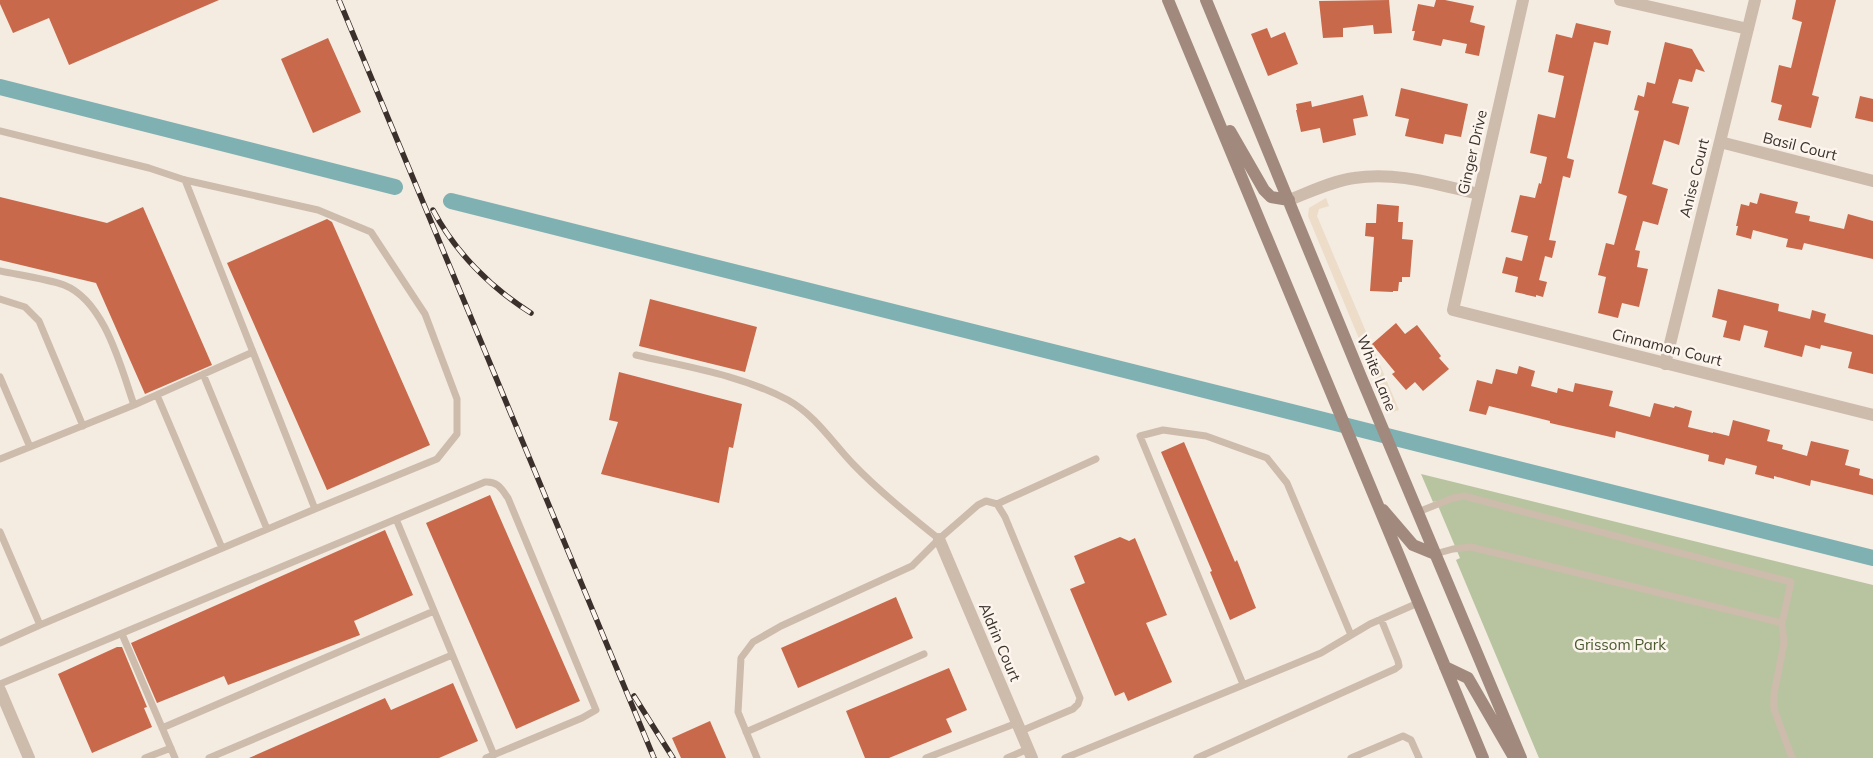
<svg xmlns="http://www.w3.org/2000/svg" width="1873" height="758" font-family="Mulish,sans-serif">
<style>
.green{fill:#b8c4a0}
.plaza{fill:#ecdcc8}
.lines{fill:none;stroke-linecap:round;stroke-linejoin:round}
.canal{stroke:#7fb0b2;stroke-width:16}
.building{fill:#c8694b}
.service{stroke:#cdbbac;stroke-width:7}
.minor{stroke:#cdbbac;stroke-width:12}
.secondary{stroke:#a18a7d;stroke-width:12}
.rail-casing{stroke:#3b302b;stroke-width:5.5}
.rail{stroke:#fbf5ee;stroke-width:4;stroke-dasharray:11;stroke-linecap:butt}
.labels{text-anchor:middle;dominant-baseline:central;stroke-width:5;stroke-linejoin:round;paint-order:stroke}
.street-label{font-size:15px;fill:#3b302b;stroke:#fbf5ee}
.park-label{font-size:15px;fill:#4a5a2e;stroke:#fbf5ee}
</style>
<rect width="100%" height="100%" fill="#f4ebe1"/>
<path class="green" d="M1421,474L1873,585V758H1539L1456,560L1460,558L1436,501L1433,502Z"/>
<path class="plaza" d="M1326,198L1329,206L1319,209L1317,216L1399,410L1390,413L1308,216L1309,208Z"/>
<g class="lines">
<path class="canal" d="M0,87L395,187
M451,201L1873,558"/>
</g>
<path class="building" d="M0,0H219L69,65L49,18L13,33L0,4Z
M1389,0L1392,33L1374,34L1373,25L1343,28V37L1323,38L1319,1Z
M1436,0H1445L1474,6L1470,22L1485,26L1479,56L1465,53L1467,44L1443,39L1441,46L1413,40L1415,31H1412L1418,4L1434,7Z
M1796,0H1836L1812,95L1819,97L1811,128L1778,120L1782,105L1771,102L1779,65L1791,68L1802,22L1792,19Z
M1576,23L1611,31L1608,45L1594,42L1567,158L1574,160L1570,178L1563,176L1549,240L1556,241L1552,258L1545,256L1539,280L1547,282L1543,297L1536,295V297L1515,292L1518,277L1502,273L1506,257L1522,261L1528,236L1511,232L1520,195L1535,198L1539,183L1541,184L1547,157L1530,153L1538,114L1555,118L1564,76L1548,72L1556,34L1572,38Z
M1267,28L1271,38L1285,32L1298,64L1268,76L1251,34Z
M328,38L361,112L313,133L281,59Z
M1665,42L1692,49L1705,72L1696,69L1692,82L1679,79L1672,103L1689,107L1679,145L1664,140L1652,184L1668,189L1658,225L1643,221L1635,250L1640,251L1637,267L1648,269L1639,307L1622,303L1618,318L1598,313L1606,277L1598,275L1606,243L1614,245L1627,196L1618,193L1639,111L1634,110L1638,95L1644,97L1647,82L1655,84Z
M1401,88L1468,104L1461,137L1445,134L1443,144L1405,136L1409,119L1395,116Z
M1363,95L1368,116L1353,119L1356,135L1323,143L1320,128L1301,132L1296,110H1297L1296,104L1311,101L1312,107Z
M1860,96L1873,99V122L1855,118Z
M1760,193L1798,202L1795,213L1810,216L1809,221L1844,229L1848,214L1873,221V259L1804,243L1802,250L1786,247L1788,239L1753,230L1751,239L1736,235L1738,226H1736L1741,204L1749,206L1750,202L1757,204Z
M0,197L107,223L143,207L212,365L145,394L96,283L0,260Z
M1377,204L1399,206L1398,222H1403L1402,239L1413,240L1410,277H1402V282H1399L1398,291H1393V292L1370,291L1374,237L1365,236L1366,223H1376Z
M327,219L332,222L430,445L327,490L227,263Z
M1718,289L1779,304L1778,311L1810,319L1812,310L1826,314L1824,322L1873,335V374L1848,368L1852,352L1821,345L1820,349L1805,345L1802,357L1764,347L1768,331L1744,325L1740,341L1723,337L1727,321L1712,317Z
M650,299L757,327L745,372L639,346Z
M1396,323L1405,334L1417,325L1441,356L1439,358L1449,369L1423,391L1415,382L1406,390L1392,374L1395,372L1372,344Z
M1519,366L1535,371L1531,386L1557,393L1558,388L1573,392L1575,383L1613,391L1609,406L1650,417L1654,403L1674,408L1675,406L1692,411L1688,427L1713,433V432L1729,436L1733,420L1770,430L1767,441L1783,445L1782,449L1807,456L1811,441L1849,450L1845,465L1860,469L1859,475L1873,479V495L1811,480L1810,486L1774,476V479L1755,474L1757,466L1726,458L1724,465L1708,461L1709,455L1616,431L1615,438L1550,423V421L1489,406L1486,415L1469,411L1477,380L1492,384L1496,369L1517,374Z
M619,372L742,404L733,448L729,447L719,503L601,474L618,422L609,420Z
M1184,442L1235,562L1237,560L1256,608L1230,620L1210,572L1212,571L1161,452Z
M490,495L580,701L516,729L426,523Z
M385,530L413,595L354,621L360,635L228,685L224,676L157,703L131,643Z
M1120,537L1129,541L1135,538L1167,615L1146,623L1172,682L1128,701L1124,692L1115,696L1070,589L1085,583L1074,556Z
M896,597L913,638L798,688L781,648Z
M117,647H122L147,707L144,708L152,727L92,753L58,674Z
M949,668L967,710L946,719L952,732L889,758H865L846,711Z
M453,683L478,741L439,758H249L385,698L391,710Z
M710,721L726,758H681L672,738Z"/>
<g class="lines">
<path class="service" d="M0,131L149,168L185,180L318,210L371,232L425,314L457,399V434L437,459L315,509
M0,271C19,275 47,279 64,285C105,301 121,368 134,405L0,459
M0,299L25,307L39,321L83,426
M636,355C687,367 741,375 788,400C815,415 832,442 853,464C879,491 909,515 939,539
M203,374L267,529
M0,377L30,447
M157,395L222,548
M134,405L253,352
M997,504L1096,459
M1418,512L1453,498L1464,496L1791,582L1782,623L1471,547L1453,549L1435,554
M396,519L494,755
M0,532L40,625L0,643
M1782,623L1784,643L1774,694V709L1792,758
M40,625L315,509L185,180
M122,634L175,758
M0,684L485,482C497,481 501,488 508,498L596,710L582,718L486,758
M1243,684L1140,436L1163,430L1206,436L1267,458L1287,483L1351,635
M162,728L434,611
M746,732L924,654
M145,758L171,748
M209,758L452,655
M757,758L738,712L741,658L753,642L781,626L912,566L939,539L978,505L986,501L997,504L1005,517L1080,698L1078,704L1073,709L1021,731
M926,758L1017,723
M1007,758L1028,749
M1065,758L1321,653L1370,624L1418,603
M1197,758L1395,669L1399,666L1398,661L1381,619
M1351,758L1403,736L1411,740L1419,758"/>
<path class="minor" d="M1523,0L1453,310L1873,415
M1620,0L1748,29
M1720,142L1873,181
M1289,200C1310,192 1332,181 1354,178C1397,171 1438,185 1479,194
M1665,364L1755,0
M939,539L1032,758
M0,690L29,758"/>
<path class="secondary" d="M1168,0L1483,758
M1206,0L1361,377L1521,758
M1230,131L1264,190L1271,197L1289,200
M1383,510L1413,545L1435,554
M1445,667L1468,678L1512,754"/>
<defs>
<path id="rail" d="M339,0L654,758
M433,210C455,252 491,288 531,313
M634,696L673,758"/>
</defs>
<use href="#rail" class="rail-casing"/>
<use href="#rail" class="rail"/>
</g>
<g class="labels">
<g class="street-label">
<text transform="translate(1800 146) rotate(14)">Basil Court</text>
<text transform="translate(1472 152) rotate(-77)">Ginger Drive</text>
<text transform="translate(1694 178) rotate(-76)">Anise Court</text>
<text transform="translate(1667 347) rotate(14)">Cinnamon Court</text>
<text transform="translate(1377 373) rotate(68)">White Lane</text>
<text transform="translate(1000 642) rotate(67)">Aldrin Court</text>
</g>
<g class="park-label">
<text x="1620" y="644">Grissom Park</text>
</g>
</g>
</svg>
